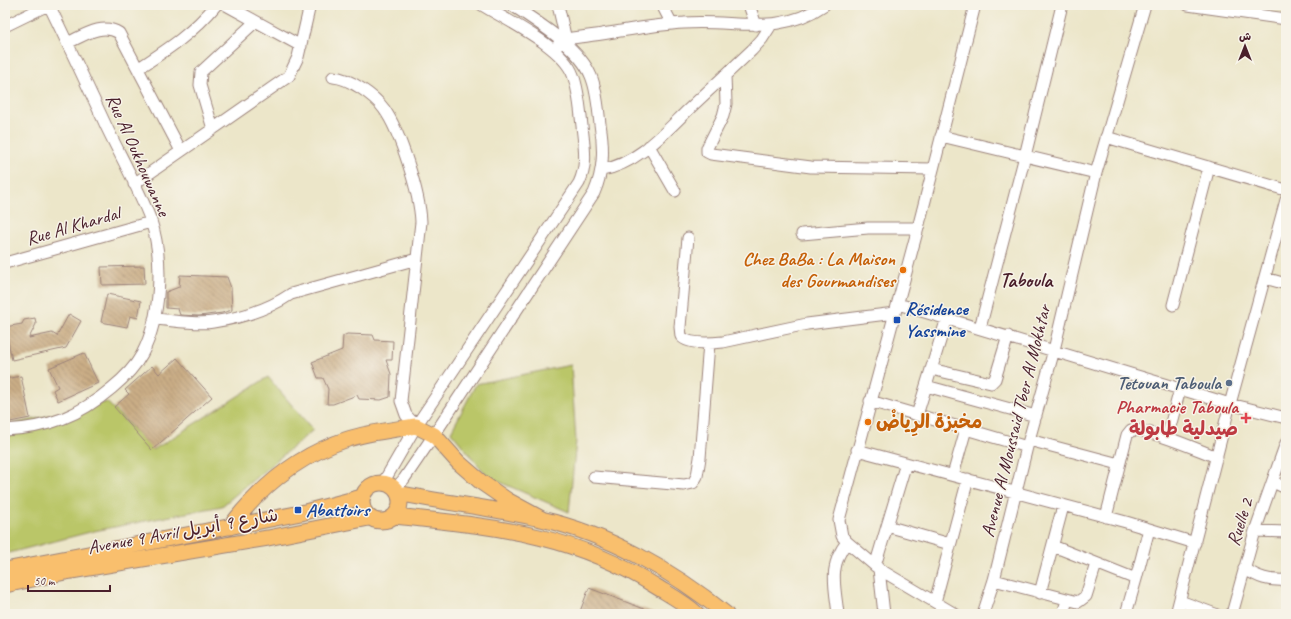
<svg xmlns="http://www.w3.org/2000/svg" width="1291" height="619" font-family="Caveat,'Playpen Sans Arabic',sans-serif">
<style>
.grass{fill:#bac668;stroke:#82724a}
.building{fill:url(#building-back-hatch)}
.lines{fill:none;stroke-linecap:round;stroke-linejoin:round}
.minor-casing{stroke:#9b827a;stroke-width:13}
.highway-casing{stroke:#9b827a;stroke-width:17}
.minor{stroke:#fff;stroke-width:11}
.highway{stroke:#f9bf6d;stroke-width:15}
.food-dot{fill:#e8710a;stroke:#f7f3e8;stroke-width:1.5}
.transit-dot{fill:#1a4fb4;stroke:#f7f3e8;stroke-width:1.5}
.service-dot{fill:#5c6f8a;stroke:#f7f3e8;stroke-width:1.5}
.health-dot{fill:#e0444e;stroke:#f7f3e8;stroke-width:1.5}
.labels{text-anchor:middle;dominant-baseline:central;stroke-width:3;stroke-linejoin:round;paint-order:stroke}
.street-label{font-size:19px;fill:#4a1f2b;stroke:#f7f3e8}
.food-label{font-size:19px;font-weight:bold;fill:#c56008;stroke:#f7f3e8;text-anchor:end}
.transit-label{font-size:19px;font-weight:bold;fill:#164399;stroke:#f7f3e8;text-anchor:start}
.service-label{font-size:19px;font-weight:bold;fill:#4e5e75;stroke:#f7f3e8;text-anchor:end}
.health-label{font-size:19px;font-weight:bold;fill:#be3a42;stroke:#f7f3e8;text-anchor:end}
.neighbourhood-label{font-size:20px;font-weight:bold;fill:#4a1f2b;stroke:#f7f3e8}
</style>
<defs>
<pattern id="building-back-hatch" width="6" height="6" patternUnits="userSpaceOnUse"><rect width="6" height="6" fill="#caad86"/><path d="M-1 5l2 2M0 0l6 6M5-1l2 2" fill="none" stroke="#a68c6e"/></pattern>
</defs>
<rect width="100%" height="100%" fill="#f7f3e8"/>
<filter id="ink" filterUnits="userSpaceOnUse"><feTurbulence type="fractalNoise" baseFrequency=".025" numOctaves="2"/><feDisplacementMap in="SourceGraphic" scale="8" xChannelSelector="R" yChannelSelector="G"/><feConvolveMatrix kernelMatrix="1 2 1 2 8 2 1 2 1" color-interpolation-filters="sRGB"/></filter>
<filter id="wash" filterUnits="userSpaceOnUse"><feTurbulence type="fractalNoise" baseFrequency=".012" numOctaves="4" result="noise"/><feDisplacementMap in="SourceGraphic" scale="16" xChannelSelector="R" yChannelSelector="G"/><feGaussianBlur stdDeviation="0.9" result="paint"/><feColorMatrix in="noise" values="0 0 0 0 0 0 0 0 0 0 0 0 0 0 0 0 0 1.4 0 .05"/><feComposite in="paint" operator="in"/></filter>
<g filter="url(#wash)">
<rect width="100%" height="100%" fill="#ece6c9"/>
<path class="grass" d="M571,365L576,441L569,512L488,477L451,432L476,384Z
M268,377L313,430L222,506L94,531L5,554V426L107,402L153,450Z"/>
<g id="blocks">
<path class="building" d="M144,266L145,284L102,285L101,267Z
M180,275L227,277L231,288L232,310L222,313L199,316L180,315L178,309L166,308V292L179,287Z
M107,294L141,301L138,318L130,316L127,327L101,322Z
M69,314L81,321L66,348L12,360L5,327L22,324L24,320L35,318L36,324L29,338L52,333L57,336Z
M347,334L373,335L375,340L393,341L392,360H386L391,374L390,397L381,400L359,399L357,395L333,404H327L328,389L323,378H318L312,362L342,350L343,336Z
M84,353L98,383L58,401L53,390L58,387L49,368Z
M177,358L212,397L152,450L114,407L129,394L125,390L152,366L159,374Z
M21,376L30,418L10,422L5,397V379Z
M589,588L655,613L654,614H579Z"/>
</g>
</g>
<g filter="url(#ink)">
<use href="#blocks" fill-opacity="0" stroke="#9b827a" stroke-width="1"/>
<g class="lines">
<defs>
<path id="minor" d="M226,5L301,46
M558,5L566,40
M662,5L672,24
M749,5L756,25
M1188,5L1286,19
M5,26L48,5
M67,43C83,36 102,22 119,33L181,151
M558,45L566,40L572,38C610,34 647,25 684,23C735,19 778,37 824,5
M139,68C168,49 193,33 216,5
M725,75L726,104L723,116L707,148V152L711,154L811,167L932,169
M333,77C349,78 374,95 384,109C400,131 420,194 421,222L401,401L406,415L416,426
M213,129L200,85L201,72L255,22
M941,136L1096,173
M1106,137L1286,190
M649,146L675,191
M602,170C637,164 663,134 688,110C709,90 731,70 752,50L762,39L771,25
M134,184L289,76L298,57L310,5
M802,234L868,228H918
M688,238L680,327L681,336C688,345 713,343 723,342L807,324L895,313
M5,263L151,222
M1265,278L1286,284
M898,304L1230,404L1286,418
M1173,305L1209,167
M154,319C171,320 197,325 213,322C240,318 269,309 291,294L417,259
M980,328L1025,156L1062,5
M931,369L991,383L995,379L1008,336
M926,386L1036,416
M870,401L1027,447
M917,415L947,318
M5,430C48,428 79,416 112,388C123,379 135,367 142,354C161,318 164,260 151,221C139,189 122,159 107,128C88,87 69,46 49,5
M1167,438L1180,389
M1029,440L1119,464
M857,450L1126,522L1195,543
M953,475L966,429
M594,477L684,485L693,483L697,476L700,458L709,343
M1273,482L1286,488
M383,483L416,426L579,183C588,164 584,146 582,126C580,109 579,91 573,75C563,47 508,21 482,5
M395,489L404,479L434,435L594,193C604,170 604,148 600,124C598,108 597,90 591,76C579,47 537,22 512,5
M1106,517L1127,435L1131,430C1149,428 1198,450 1217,457
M887,526L950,544
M1255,531L1286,532
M1053,546L1136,579L1149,529
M875,566L906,463
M1244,568C1258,578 1269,581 1286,580
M879,569L884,614
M994,580L1078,602L1086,596L1096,564
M1040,593L1063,506
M1180,601L1215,614
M935,602L968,479
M838,614C835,586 828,566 847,542
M955,614L879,569L847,542L842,536L839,520L918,228L975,5
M983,614L994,580L1027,447L1054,350L1096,173L1145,5
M1063,614L1067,600
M1126,614L1136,579
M1176,614L1230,404L1286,200
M1232,614L1255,531L1286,443"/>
<path id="highway" d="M362 502a19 19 0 1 1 38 0a19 19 0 1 1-38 0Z
M398,493C445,503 494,508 541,519C608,534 673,571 726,614
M395,516C493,527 571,532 657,587C670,595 685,603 697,614
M230,527C261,486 298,455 348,439C370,432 393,430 416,426L434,435L458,462L481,482L507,500L542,519
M5,570L301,513L362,497
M5,585L65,572L268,538L369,518"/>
</defs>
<use href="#minor" class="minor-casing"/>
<use href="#highway" class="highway-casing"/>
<use href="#minor" class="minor"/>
<use href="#highway" class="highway"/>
</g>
</g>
<g class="food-dot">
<circle cx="903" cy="270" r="4"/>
<circle cx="868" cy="422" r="4"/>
</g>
<g class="transit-dot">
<rect x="893" y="316" width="8" height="8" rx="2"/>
<rect x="294" y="506" width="8" height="8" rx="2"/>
</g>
<circle class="service-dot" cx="1229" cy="383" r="4"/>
<path class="health-dot" d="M1244 412h4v4h4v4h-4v4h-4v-4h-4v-4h4z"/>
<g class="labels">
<g class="street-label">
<text transform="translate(138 155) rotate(66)">Rue Al Oukhouwanne</text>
<text transform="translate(73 226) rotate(-16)">Rue Al Khardal</text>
<text transform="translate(1016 421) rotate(-76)">Avenue Al Moussaid Tber Al Mokhtar</text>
<text transform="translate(1240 522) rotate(-72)">Ruelle 2</text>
<text transform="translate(183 531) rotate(-10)">Avenue 9 Avril شارع 9 أبريل</text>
</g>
<g class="food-label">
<text x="895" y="259">Chez BaBa : La Maison<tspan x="895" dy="22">des Gourmandises</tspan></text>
<text x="876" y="422" text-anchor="start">مخبزة الرِياضْ</text>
</g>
<g class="transit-label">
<text x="905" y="309">Résidence<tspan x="905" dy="22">Yassmine</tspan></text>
<text x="306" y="510">Abattoirs</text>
</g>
<g class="service-label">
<text x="1221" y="383">Tetouan Taboula</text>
</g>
<g class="health-label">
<text x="1238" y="407">Pharmacie Taboula<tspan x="1238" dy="22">صيدلية طابولة</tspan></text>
</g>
<g class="neighbourhood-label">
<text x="1026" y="280">Taboula</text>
</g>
</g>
<rect width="1291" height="619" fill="none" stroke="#f7f3e8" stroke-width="20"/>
<g transform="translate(1245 46)" stroke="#f7f3e8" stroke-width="3" paint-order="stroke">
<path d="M0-3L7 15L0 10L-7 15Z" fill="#4a1f2b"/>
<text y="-6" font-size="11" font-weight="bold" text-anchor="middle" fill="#4a1f2b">ش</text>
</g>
<path d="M28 585v6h82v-6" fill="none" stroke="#4a1f2b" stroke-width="2"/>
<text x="34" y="585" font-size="12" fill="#4a1f2b" stroke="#f7f3e8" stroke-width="3" paint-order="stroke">50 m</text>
</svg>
